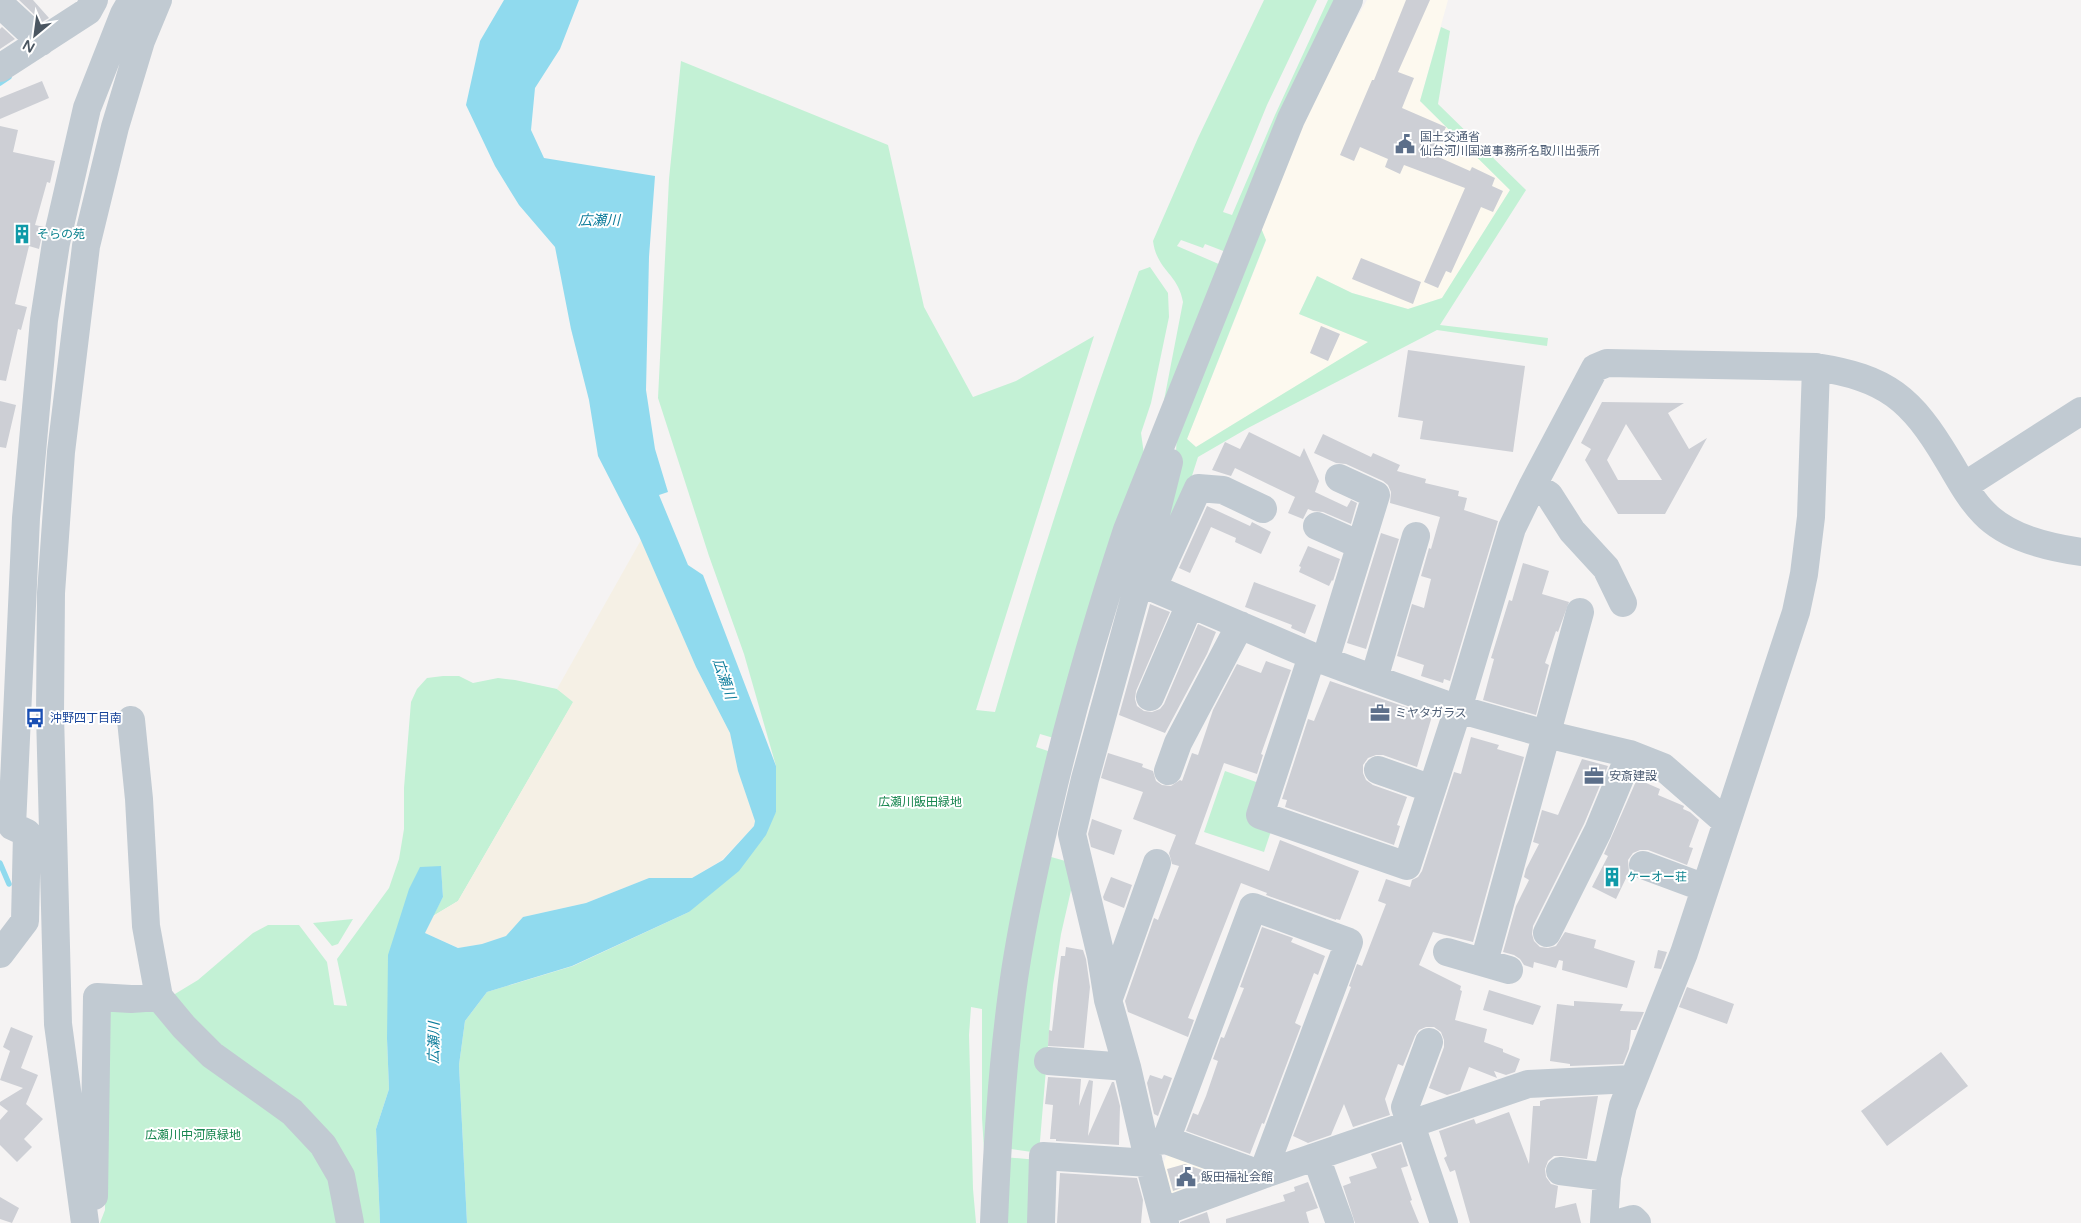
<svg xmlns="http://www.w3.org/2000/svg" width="2081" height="1223" font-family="'Varela Round','Noto Sans JP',sans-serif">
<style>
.commercial{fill:#fdf9ef}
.green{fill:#c3f1d5}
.sand{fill:#f5f0e5}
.water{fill:#90daee}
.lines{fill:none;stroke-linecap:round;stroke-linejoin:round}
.stream{stroke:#90daee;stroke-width:5.5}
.building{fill:#cdcfd5;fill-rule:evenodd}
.minor{stroke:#c1cad2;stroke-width:28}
.labels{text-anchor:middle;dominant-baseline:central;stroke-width:4;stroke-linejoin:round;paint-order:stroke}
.service-label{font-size:12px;fill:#4e5e75;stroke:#fff;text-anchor:start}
.culture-label{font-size:12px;fill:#0d838f;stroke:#fff;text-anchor:start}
.transit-label{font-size:12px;fill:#164399;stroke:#fff;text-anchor:start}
.park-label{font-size:12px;fill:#17864f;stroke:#fff}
.water-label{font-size:14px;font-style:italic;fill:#0c7c9b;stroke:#fff}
</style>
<rect width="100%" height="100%" fill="#f5f3f3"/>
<path class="commercial" d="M1367,0H1448L1420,101L1510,190L1442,298L1408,309L1352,293L1317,276L1299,314L1369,342L1196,447L1187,439L1266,241L1259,223L1287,158L1344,41Z
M1169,1149L1240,1173L1171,1203L1159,1175Z"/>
<path class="green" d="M1264,0H1317L1267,105L1223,212L1232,215L1275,115L1328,0H1335L1226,252L1205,244L1203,248L1181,240L1177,246L1221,265L1161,416L1183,302C1178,273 1157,271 1153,241L1198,138Z
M1441,27L1450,31L1438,104L1526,190L1440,325L1548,338L1547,346L1437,330L1248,428L1198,457L1190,482L1150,572L1176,452L1177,432L1259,223L1266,240L1187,439L1196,447L1368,342L1299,314L1317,276L1352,293L1408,309L1442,298L1510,190L1420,101Z
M681,61L888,145L924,307L973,397L1016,381L1094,336L976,710L995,712C1038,563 1086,416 1139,271L1150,267L1168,293L1169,317L1151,403L1141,433L1145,461L1057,739L1040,734L1036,747L1054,753L987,1198L982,1118V1009L971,1007L969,1035L973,1189L976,1223H467L459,1065L465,1021L487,992L573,966L689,912L776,812V766L744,654L709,556L658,398L669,179Z
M443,676H459L473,683L498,678L515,680L557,689L574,701L458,901L433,916L443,897L441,867L387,1039L389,1089L376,1129L380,1223H100L105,1210L106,1007L170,997L198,980L253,933L268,925H299L327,962L334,1005L347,1006L337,959L389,888L399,859L404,829V788L411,702L417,689L427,678Z
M1225,771L1259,783L1247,820L1272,828L1264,852L1204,832Z
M1044,855L1069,862L1072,886L1061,934L1053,985L1039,1153L1004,1148Z
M353,919L338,944L332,946L313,923Z
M1003,1157L1038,1160L1037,1223H1001Z"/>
<path class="sand" d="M641,540L696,667L730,733L738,771L755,820L754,826L722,860L692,878H649L586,903L523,917L506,936L482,944L459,948L425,933L433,916L458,901L573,702L557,689Z"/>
<path class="water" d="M504,0H579L560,49L535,88L531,130L544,158L655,176L649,257L646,390L655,449L668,492L659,495L688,565L703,575L776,766V812L766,835L739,871L689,912L572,966L487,992L465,1021L459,1065L467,1223H380L376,1129L389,1089L387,1039L388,955L409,889L420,867L441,866L443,897L425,933L458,948L482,944L506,936L523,917L586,903L649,878H692L723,860L754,826L755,821L738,771L730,733L696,667L639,536L598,456L589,400L571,329L555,247L519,205L495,166L466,105L480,41Z"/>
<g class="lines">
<path class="stream" d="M0,83L9,77
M0,863L9,884"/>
</g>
<path class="building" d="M19,0H33L49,18L42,22Z
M1406,0H1430L1398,72L1414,78L1402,108L1446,127L1434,155L1470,171L1472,167L1495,178L1492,186L1503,191L1493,212L1481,207L1451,273L1446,271L1438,288L1424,282L1465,188L1404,165L1400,174L1385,167L1388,159L1360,147L1354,161L1340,155L1372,80H1374Z
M2,27L15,39L0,49V29Z
M42,81L49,98L0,119V98Z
M0,126L18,130L13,152L55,161L50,183L47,182L35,225L44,227L39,249L29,246L15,304L27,307L21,330L18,329L6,381L0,380Z
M1361,258L1421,282L1413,304L1352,279Z
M1321,326L1340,334L1328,361L1310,353Z
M1408,350L1525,366L1513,452L1420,439L1423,421L1398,417Z
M0,401L16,405L6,448L0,447Z
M1602,402L1684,403L1668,413L1689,449L1707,438L1665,514H1618L1585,460L1591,449L1581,443ZM1626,424L1662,480H1618L1607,460Z
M1249,432L1300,457L1304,448L1319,481L1315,492L1347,507L1351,500L1357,503L1351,524L1323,512L1313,511L1308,509L1303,519L1288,513L1295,497L1235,468L1231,476L1212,470L1225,442L1240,449Z
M1323,434L1371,457L1373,453L1400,465L1397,471L1426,479L1425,483L1459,491L1458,496L1467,498L1464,510L1498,521L1450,681L1444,679L1443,683L1421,676L1424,665L1397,656L1412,604L1424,608L1431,579L1421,576L1429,548L1431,549L1440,517L1390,503L1391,492L1388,485L1383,481L1346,464L1336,463L1314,453Z
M1207,506L1250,526L1252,522L1271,532L1261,554L1235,542L1236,538L1211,527L1190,573L1179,568Z
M1381,533L1399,539L1366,649L1347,643Z
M1308,546L1340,559L1333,581L1332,580L1329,586L1299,572L1301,567L1299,566Z
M1523,563L1549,571L1542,594L1569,602L1558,632L1556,631L1545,663L1549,665L1536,715L1483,700L1494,659L1491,658L1509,600L1512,601Z
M1254,582L1316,605L1305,634L1291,628L1292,625L1245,607Z
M1150,604L1170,612L1136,691L1135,699L1137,706L1144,711L1152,712L1160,709L1164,704L1198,624L1216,632L1207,654L1165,733L1119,715Z
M1266,661L1291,670L1261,754L1263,755L1257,774L1224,763L1195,844L1269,871L1280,840L1359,871L1340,920L1336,919V920L1266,895L1267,893L1241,883L1188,1018L1194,1020L1188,1037L1128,1012L1125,1001L1154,918L1158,920L1179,866L1172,864L1169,853L1176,835L1133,819L1143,792L1101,778L1108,753L1143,764L1142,767L1153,771L1156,781L1162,785L1171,786L1180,780L1182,781L1192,753L1198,755L1213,710L1237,664L1261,673Z
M1330,681L1432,716L1417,767L1383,755H1376L1368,758L1363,765V773L1366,780L1373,785L1407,797L1397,825L1400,826L1394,845L1285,807L1287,800L1282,799L1308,719L1314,721Z
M1471,737L1499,745L1497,749L1524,757L1473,942L1433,932L1419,965L1461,986L1460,990L1462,991L1455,1020L1487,1029L1484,1042L1503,1049V1052L1520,1059L1515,1072L1506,1075L1494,1071L1497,1078L1469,1067L1460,1091L1447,1095L1429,1088L1444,1047V1040L1441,1032L1434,1027H1426L1419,1030L1415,1036L1403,1066L1398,1064L1385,1099L1390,1115L1353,1127L1344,1104L1331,1135L1308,1143L1293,1136L1351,987L1349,986L1357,964L1362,966L1386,904L1378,901L1386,879L1410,887L1412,880L1418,877L1422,871L1454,772L1461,774Z
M1582,759L1608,766L1584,824L1533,926L1532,934L1534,941L1540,947L1548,948L1556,946L1565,932L1596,940L1594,948L1635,961L1627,988L1562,970L1563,961L1559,960L1556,968L1534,962L1533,968L1524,965L1520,959L1514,955L1503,952L1516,906L1529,880L1524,877L1526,869L1539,844L1533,842L1542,810L1558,815Z
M1637,779L1660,789L1658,795L1684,806L1683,809L1690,812L1699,820L1689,847L1693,848L1687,865L1648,850H1640L1633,853L1628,860L1629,872L1616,899L1592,887L1608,856L1604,854Z
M1092,819L1122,830L1114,855L1091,847L1088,834Z
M1111,877L1132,885L1124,908L1104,900L1103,897Z
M1262,927L1293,938L1291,942L1325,956L1318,975L1314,973L1295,1023L1301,1026L1264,1124L1262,1123L1250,1154L1186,1131L1193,1113L1198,1115L1206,1096L1218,1061L1213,1059L1221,1037L1224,1038L1244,988L1240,987Z
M1066,947L1083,950L1086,959L1090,987L1084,1048L1048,1046L1049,1030L1052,1031L1061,956H1065Z
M1658,950L1667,952L1661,969L1654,968Z
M1687,987L1734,1004L1727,1024L1679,1007Z
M1489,990L1541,1006L1533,1025L1483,1010Z
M1574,1001L1623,1004L1620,1011L1644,1012L1636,1030H1631L1629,1049L1623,1064L1570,1066V1064L1550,1061L1557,1004L1574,1006Z
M11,1027L33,1036L21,1068L38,1075L26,1104L43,1119L24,1139L32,1147L17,1162L0,1145V1120L8,1111L0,1105V1102L23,1088L0,1080L10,1051L3,1047Z
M1941,1052L1968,1086L1887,1146L1861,1111Z
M1150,1075L1162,1079L1164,1075L1172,1078L1158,1116L1154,1114L1147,1083Z
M1048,1077L1081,1079L1079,1106L1089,1080L1093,1081L1088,1136L1112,1082H1114L1120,1106L1119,1145L1056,1141V1139H1050L1053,1105L1045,1104Z
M1598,1096L1587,1159L1562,1156H1554L1548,1161L1545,1169L1546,1177L1551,1184L1558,1186L1555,1208L1576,1203L1581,1223H1470L1455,1170L1450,1172L1444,1158L1447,1156L1439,1131L1474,1119L1476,1124L1509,1112L1529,1164L1533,1106H1540V1101L1547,1099Z
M1401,1144L1408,1166L1401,1168L1412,1200L1410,1201L1419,1223H1355L1343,1186L1351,1183L1349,1177L1377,1168L1371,1154Z
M1185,1164L1205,1171L1207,1179L1173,1191L1167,1169Z
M1060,1173L1137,1178L1143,1200L1141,1223H1057Z
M1308,1182L1318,1208L1306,1212L1309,1223H1226V1219L1285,1201L1283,1195L1295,1191L1294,1187Z
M0,1197L19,1208L12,1223L0,1219Z
M1207,1212L1210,1223H1180V1222Z"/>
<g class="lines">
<path class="minor" d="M0,4L41,42
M0,68L88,11L94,0
M1533,485L1549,495L1572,531L1606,568L1623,603
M1964,486L2081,411
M1317,526L1360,545
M1139,582L1169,462
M1153,587L1198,488L1223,490L1263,509
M1312,656L1260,815L1407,866L1458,709L1512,528L1533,485L1595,368L1607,363L1816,367C1887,378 1911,398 1948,460C1959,478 1969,498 1984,513C2008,538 2048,547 2081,552
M1325,661L1376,495L1339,478
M1374,679L1416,536
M1150,697L1190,604
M131,720L139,799L146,926L159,997L184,1027L212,1055L292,1112L323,1145L341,1176L350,1223
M1378,770L1432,789
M1168,771L1178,743L1240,625
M12,826L26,518L44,320L56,243L87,108L124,14L132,0
M1643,865L1705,888
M1547,933L1598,831L1630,754
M1447,952L1509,970
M0,954L25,921L27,833L12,826L2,813
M1484,962L1580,612
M1109,998L1157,863
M1429,1042L1405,1107L1444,1223
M1048,1061L1127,1067
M1149,1142L1166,1140L1262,1175L1528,1084L1633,1079
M1316,1157L1340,1223
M1560,1171L1607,1177
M94,1196L97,997L131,999L159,997
M1162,1212L1262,1175L1349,942L1253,907L1166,1140
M85,1223L58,1024L50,714L51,593L61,452L86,246L115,127L141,41L158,0
M994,1223C997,1146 1002,1069 1012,993C1020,932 1033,873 1047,814C1069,718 1096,624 1127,530L1291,119L1349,0
M1041,1223L1043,1156L1149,1163
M1165,1223L1149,1163L1127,1067L1108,1000L1101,956L1072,834L1085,779L1139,582L1312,656L1374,679L1458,709L1546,734L1630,754L1663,767L1726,822
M1604,1223L1607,1177L1623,1106L1684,953L1796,612L1804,574L1811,517L1816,367
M1619,1223L1633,1219L1637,1223"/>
</g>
<defs>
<symbol id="civic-bare" viewBox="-9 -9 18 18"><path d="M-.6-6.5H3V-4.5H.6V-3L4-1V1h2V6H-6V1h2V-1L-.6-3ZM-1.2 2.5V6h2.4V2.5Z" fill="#5c6f8a" stroke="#fff" stroke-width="2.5" paint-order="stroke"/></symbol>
<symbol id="building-bare" viewBox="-9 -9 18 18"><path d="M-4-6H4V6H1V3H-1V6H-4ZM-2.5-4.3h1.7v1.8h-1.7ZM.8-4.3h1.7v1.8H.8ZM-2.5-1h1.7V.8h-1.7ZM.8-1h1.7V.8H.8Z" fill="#0f9aa8" stroke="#fff" stroke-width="2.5" paint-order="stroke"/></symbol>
<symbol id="office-bare" viewBox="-9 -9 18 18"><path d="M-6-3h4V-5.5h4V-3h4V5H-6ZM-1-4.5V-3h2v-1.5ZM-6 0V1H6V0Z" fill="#5c6f8a" stroke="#fff" stroke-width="2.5" paint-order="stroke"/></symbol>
<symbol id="bus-bare" viewBox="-9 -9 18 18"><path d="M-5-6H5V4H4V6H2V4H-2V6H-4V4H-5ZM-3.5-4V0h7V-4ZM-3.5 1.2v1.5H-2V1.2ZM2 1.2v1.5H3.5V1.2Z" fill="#1a4fb4" stroke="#fff" stroke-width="2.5" paint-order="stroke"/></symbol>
</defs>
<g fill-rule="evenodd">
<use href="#civic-bare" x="1391" y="130" width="28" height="28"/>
<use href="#building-bare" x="8" y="220" width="28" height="28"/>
<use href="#office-bare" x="1366" y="699" width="28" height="28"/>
<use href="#bus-bare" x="21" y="704" width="28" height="28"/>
<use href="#office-bare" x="1580" y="762" width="28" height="28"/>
<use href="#building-bare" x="1598" y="863" width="28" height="28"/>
<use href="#civic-bare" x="1172" y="1163" width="28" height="28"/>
</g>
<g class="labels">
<g class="service-label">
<text x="1420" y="137">国土交通省<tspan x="1420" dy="14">仙台河川国道事務所名取川出張所</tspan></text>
<text x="1395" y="713">ミヤタガラス</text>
<text x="1609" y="776">安斎建設</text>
<text x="1201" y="1177">飯田福祉会館</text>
</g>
<g class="culture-label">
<text x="37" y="234">そらの苑</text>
<text x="1627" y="877">ケーオー荘</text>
</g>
<g class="transit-label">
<text x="50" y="718">沖野四丁目南</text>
</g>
<g class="park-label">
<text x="920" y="802">広瀬川飯田緑地</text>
<text x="193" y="1135">広瀬川中河原緑地</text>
</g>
<g class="water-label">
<text x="599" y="220">広瀬川</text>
<text transform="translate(724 679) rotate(71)">広瀬川</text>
<text transform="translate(434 1043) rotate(-89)">広瀬川</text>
</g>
</g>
<g transform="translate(35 35) rotate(209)" stroke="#ffffff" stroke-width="4" paint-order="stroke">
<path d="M0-4L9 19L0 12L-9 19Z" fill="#4a5661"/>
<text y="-8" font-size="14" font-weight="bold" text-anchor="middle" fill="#4a5661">N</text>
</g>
</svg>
